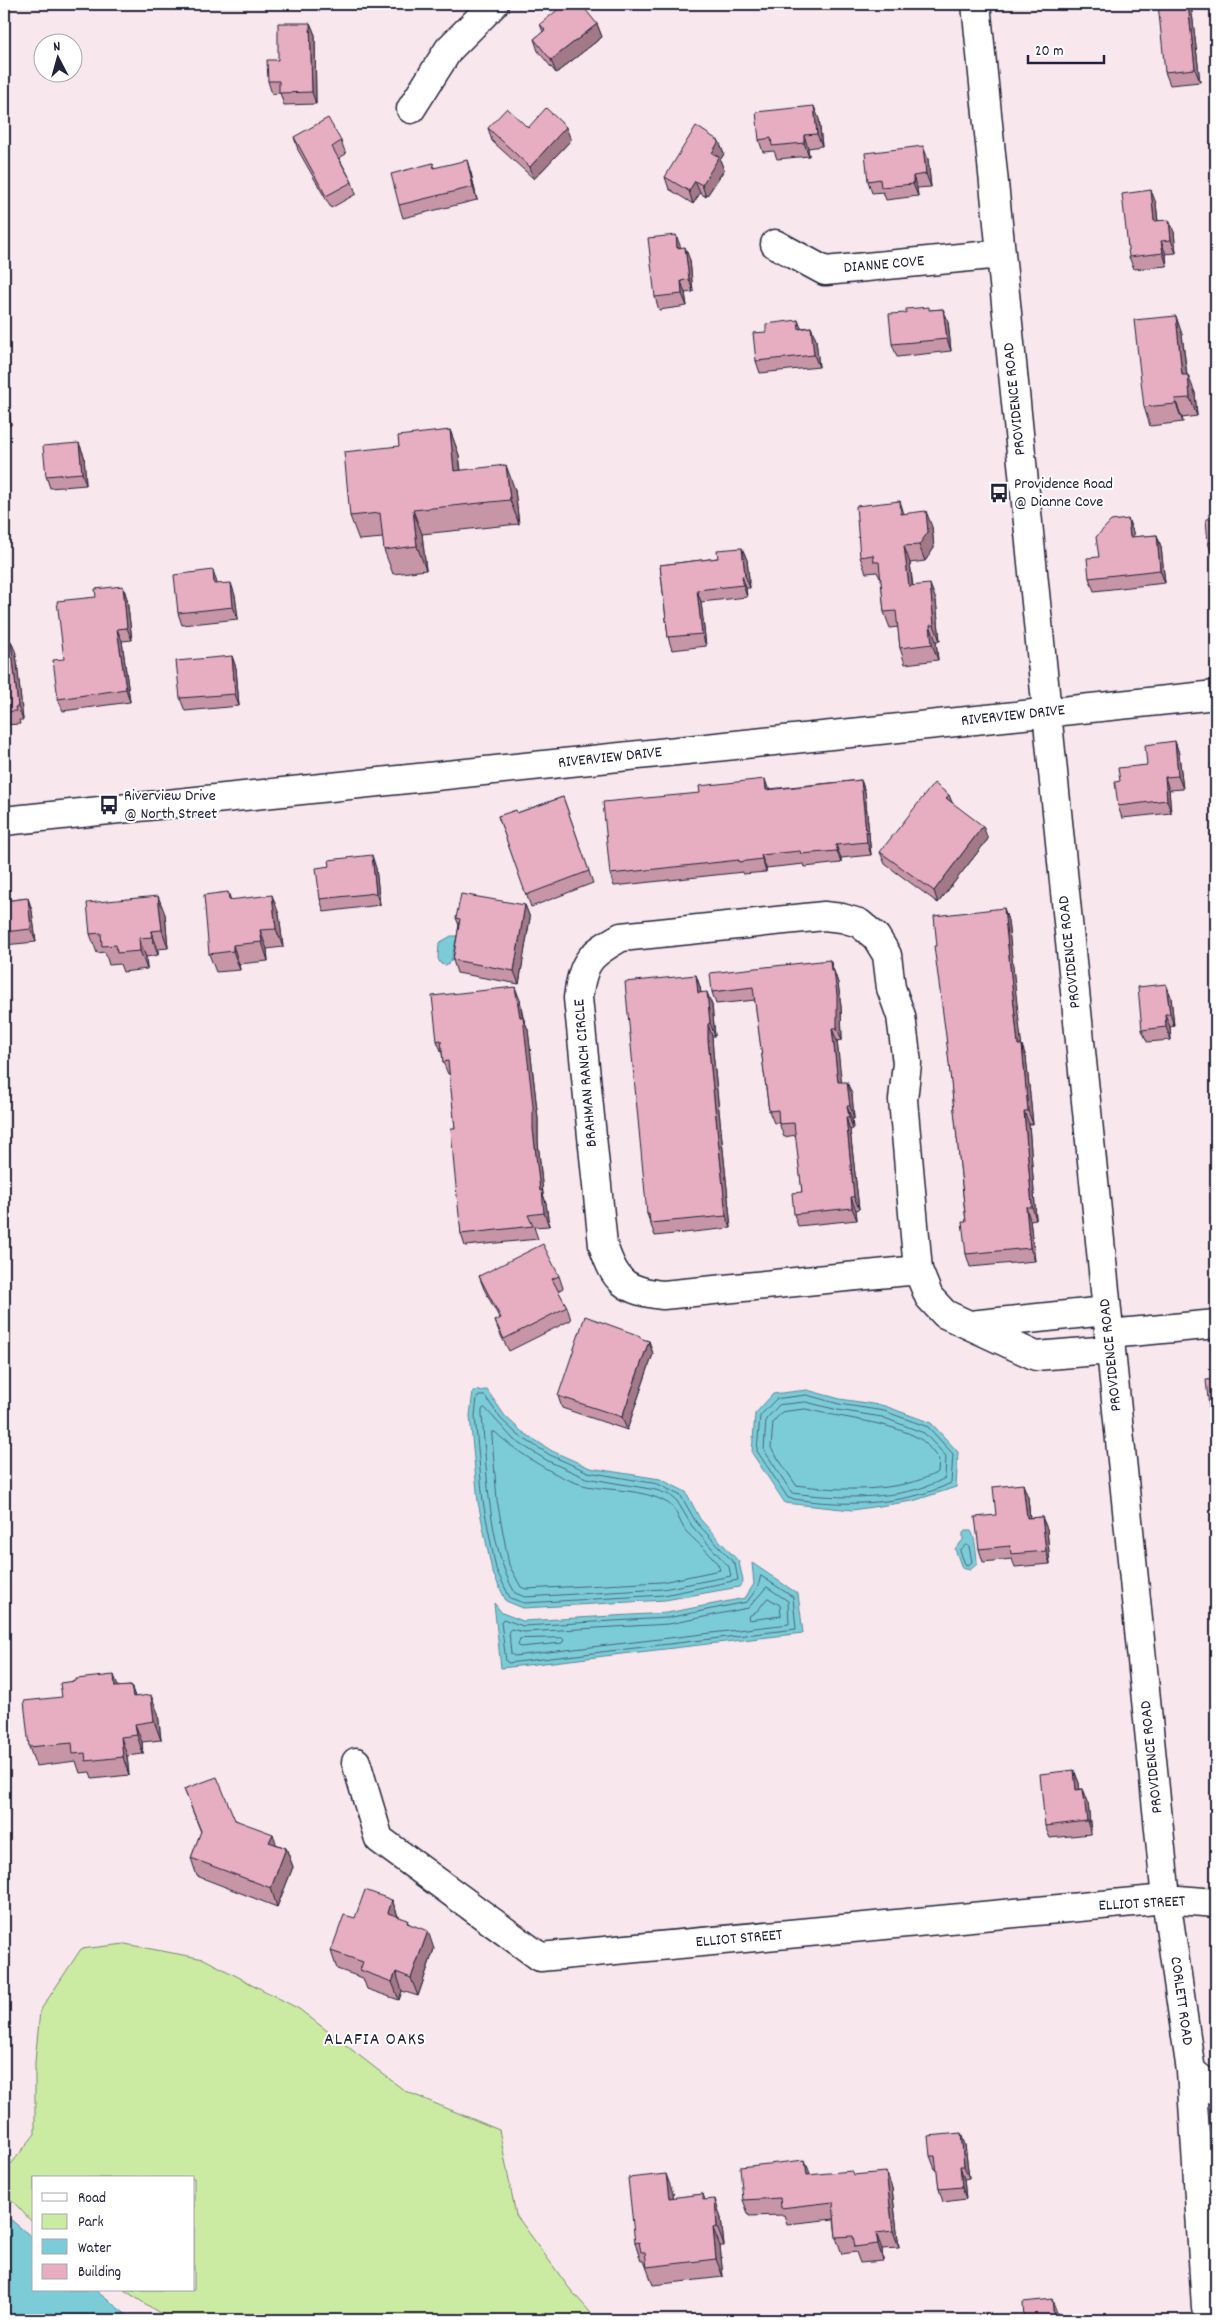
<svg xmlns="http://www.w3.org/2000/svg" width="1220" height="2324" font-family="Dekko,sans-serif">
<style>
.green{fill:#cbeba3;stroke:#76866f}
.water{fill:#7cccd8;stroke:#588899}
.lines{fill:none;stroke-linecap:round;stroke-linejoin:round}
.shore{stroke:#46667a;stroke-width:1}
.minor-casing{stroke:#22223b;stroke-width:31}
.minor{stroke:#fff;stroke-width:28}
.wall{fill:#c796a6;stroke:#22223b}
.shaded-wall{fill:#a27a87;stroke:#22223b}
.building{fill:#e7aec1;stroke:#22223b}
.labels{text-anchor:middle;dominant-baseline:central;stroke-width:4;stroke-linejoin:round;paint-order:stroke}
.street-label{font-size:16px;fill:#22223b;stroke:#fff}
.poi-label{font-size:16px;fill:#22223b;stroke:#fff;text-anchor:start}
.neighbourhood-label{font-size:18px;letter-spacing:1px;fill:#22223b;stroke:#fff}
</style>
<rect width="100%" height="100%" fill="#f8e7ec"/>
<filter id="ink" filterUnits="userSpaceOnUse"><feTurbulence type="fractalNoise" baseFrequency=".02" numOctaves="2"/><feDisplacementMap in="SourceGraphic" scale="10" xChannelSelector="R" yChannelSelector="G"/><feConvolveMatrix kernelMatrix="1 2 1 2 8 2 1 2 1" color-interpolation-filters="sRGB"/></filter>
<g filter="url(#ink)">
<path class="green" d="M125,1944L204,1959L299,2009L405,2091L499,2130L516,2215L569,2288L597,2320H175L158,2312L124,2290H194V2178H34V2224L4,2192V2173L35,2134V2062L40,2011L81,1949Z"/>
<path class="water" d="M451,936H457L451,961L446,965L441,964L438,959L439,943Z
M487,1390L505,1416L521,1431L552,1451L590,1468L660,1479L686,1492L700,1519L739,1562L743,1581L739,1587L665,1600L523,1608L506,1601L492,1571L478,1502L470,1416L473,1391Z
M807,1390L840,1399L885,1406L931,1423L958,1452L956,1487L913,1501L852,1510L785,1503L752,1453L755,1414L773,1394Z
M965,1531H971C975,1536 977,1557 977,1564L970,1570L962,1568L955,1549L963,1540V1533Z
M752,1563L798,1594L803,1633L501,1668L494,1603L502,1613L523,1621L667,1613L745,1598L754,1584Z
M4,2214L34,2239V2290H95L133,2320H4Z"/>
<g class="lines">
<path class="shore" d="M807,1395L839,1404L884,1411L928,1427L953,1454L951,1483C905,1506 838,1507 788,1498L757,1451L760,1416L776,1399Z
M480,1396H485L501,1419L518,1435L550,1455L588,1472L658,1484L681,1496L696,1522L735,1564L738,1580L664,1595L524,1603L510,1598L496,1569L483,1502L475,1416L477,1398Z
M806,1402L838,1410L882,1417L924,1433L946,1456L945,1478C905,1501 837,1499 792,1493L764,1450L766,1419L779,1405Z
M485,1408L514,1440L548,1461L586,1478L656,1490L670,1495L677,1501L692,1526L729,1567L731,1576L663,1589L525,1597L515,1593C488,1546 487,1470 482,1416V1410Z
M806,1409C839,1418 892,1422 920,1439C927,1443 933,1453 939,1459L938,1472C901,1493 837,1491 796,1485L771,1448L773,1422L782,1412Z
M492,1432H495C515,1451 559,1480 587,1486C612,1491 643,1489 666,1502C676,1507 679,1521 685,1530C694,1541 717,1557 720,1570L662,1582L526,1589L521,1587L509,1565L497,1500Z
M966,1545L969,1546L972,1562L968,1565L965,1564L960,1551Z
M761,1576L793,1597L796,1629L508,1663L506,1661L501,1622L503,1619L523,1626L667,1618L747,1602L758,1587Z
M767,1587L788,1601L789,1624L514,1656L511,1654L509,1631L511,1629L524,1632L669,1624L748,1608Z
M768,1598L780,1605L781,1616L749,1620L748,1617L758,1610Z
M562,1638L564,1640L562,1643L520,1647L518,1645L520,1639Z"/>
<defs>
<path id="minor" d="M976,4L1166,1899L1191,2071L1216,2091
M411,109L449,49L494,4
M775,244L825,271L1001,254
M4,821L1216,695
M918,1270L663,1295C625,1291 615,1282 603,1245L578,998C583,961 589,955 621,937L824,916L842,918L859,923L876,937L887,955L891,988L901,1016L907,1063L903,1100L918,1270L929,1297L945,1314L1036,1356L1110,1350
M970,1325L1106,1311
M1109,1334L1216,1324
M356,1762L379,1839L540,1957L1166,1899L1216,1903
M1191,2071L1206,2307"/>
</defs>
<use href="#minor" class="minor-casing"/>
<use href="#minor" class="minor"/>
</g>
<path class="wall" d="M112,4H120L119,7Z
M633,4H648L634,9Z
M1191,4L1200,82L1170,85L1165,72Z
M310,23L315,35L316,104L284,105L280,93L272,94L268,81L278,60Z
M540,24H597L602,37L556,73L538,51L534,39L543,32Z
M819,119L822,146L808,148L809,156L777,159L774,151L763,152L759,140Z
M488,128L571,140L534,179L492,141Z
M294,137L341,141L346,154L339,158L352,182L356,194L331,208L298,150Z
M724,154L720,160L724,170L706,197L700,193L693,204L669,189L665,177Z
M928,159L931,187L917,188L918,196L886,200L883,192L872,193L868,181Z
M433,163L434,168L471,173L477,200L403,218L399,205Z
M1156,203L1158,221L1174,232L1176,253L1166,254L1167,266L1134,269L1129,257Z
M690,260L693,292L685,293L687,306L659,310L655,297Z
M943,309L948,321L951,351L897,357L892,344L930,310Z
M798,320L801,328L811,327L816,340L819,367L760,373L756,361L766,332Z
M1182,334L1187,375L1195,393L1197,416L1182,418L1183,422L1150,426L1144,407Z
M4,370L11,425L4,426Z
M450,430L459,455L461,470L515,490L519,524L422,534L426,570L393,574L384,550L383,538L359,540L350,516L399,446Z
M79,443L84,456L86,485L50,488L46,476Z
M904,514L932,527L934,548L925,561L910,563L913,586L936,600L940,641H936L938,660L905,664L900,648L898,627L890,628L884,612L881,578H880L877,572L866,573L860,557Z
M1216,518V555L1213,556L1208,543Z
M1128,519L1133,532V537L1157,535L1161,547L1165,583L1094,591L1089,578L1099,557Z
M742,548L747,560L750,588H746L747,597L701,602L706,646L672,650L668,637L660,565L718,558Z
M217,584L235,595L238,619L182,625L178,613Z
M123,586L127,599L132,640L122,641L130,702L63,711L58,699L96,597Z
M4,641L16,653L23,720H19L20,724L4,725Z
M232,656L236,668L239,706L185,711L180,698Z
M1175,741L1179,754L1183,789L1169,790L1171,813L1122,818L1118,806L1120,781L1147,765Z
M861,780L865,792L871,855L841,858V863L805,867L804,864L766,868V872L743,874V872L614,886L610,874L769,789Z
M563,797L593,883L531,907L498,816L517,813Z
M988,839L938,903L885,864L880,852Z
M376,868L380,905L324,912L320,899Z
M228,892L231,900L279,914L283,947L267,949L268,961L239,964L240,970L216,972L209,954Z
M4,897L5,901L28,898L32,911L36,942L4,945Z
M525,905L530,918L519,984L457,973L453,960L459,925L456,918Z
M1004,908L1008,921L1021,1045L1026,1057L1033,1124H1029L1036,1219L1030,1220L1035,1261L970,1267L966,1254V1222L937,946Z
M165,914L168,948L158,949V955L146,957L147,969L123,972L120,964L109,965L105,952L97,953L90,934Z
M830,960L838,983L841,1007L842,1040L837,1041L841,1082L852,1094L854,1119H852L853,1129L850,1130L859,1209L856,1210L857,1220L798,1226L794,1214L802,1192L796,1135L784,1137L779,1123H774L769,1111L755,1000L716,1004L712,992Z
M696,975L700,987L701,993L712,1005L715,1036H712L713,1052L731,1228L655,1236L647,1214Z
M1166,984L1171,997L1174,1026L1170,1027L1171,1040L1147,1042L1142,1030Z
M520,1000L523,1017L528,1030L538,1119V1141L543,1194L546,1203L549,1226L534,1227L538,1239L465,1246L461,1234L455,1128L450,1074H448L443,1062L442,1053L437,1041Z
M479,1276H559L563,1288L558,1291L567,1307L571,1320L509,1351L500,1334L495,1321L500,1319L484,1289Z
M649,1341L653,1354L627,1430L562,1408L558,1396Z
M1216,1379V1429H1214L1210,1417Z
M1028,1497L1030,1518L1042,1517L1047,1529L1050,1564L1015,1567L1012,1559L983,1562L979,1549L996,1515Z
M131,1686L135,1697L158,1713L161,1740L142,1742L143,1754L127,1756L129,1775L92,1779L90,1772L80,1773L76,1761L36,1766L29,1747L62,1697L118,1687Z
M1074,1770L1079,1783V1789H1083L1088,1802L1091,1834L1050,1838L1045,1826Z
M184,1789L276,1844L286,1848L293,1867L277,1907L197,1876L191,1858L201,1832Z
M392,1900L398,1916L410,1924L434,1949L418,1996L402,1991L399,2000L367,1989L363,1978L337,1969L331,1951L355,1918Z
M965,2145L969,2178L964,2179L966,2199L943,2202L939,2189L937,2169H935L930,2156Z
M811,2175H854L892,2188L899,2248L882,2249L883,2261L860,2263L856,2252L842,2254L836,2237L834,2219L787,2224L784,2215L749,2216L743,2200Z
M673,2193V2198L703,2194L705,2200L721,2218L724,2246H720L723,2277L653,2285L644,2261H641L635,2243Z"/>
<path class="shaded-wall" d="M1188,4H1191L1200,82L1195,69Z
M310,23L315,35L316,104L312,92Z
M597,24L602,37L556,73L551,60Z
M814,106L819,119L822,146L817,134Z
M566,127L571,140L534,179L530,167Z
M804,135L808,148L809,156L804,143Z
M719,141L724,154L720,160L724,170L706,197L702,185L712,153Z
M923,146L928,159L931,187L926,174Z
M467,160L471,173L477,200L473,187Z
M913,176L917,188L918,196L913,184Z
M695,181L700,193L693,204L689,191Z
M1151,190L1156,203L1159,234L1154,221Z
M1169,220L1174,232L1176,253L1171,240Z
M676,235L681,248H677Z
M1161,241L1166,254L1167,266L1163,253Z
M685,247L690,260L693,292L689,279Z
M681,281L685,293L687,306L682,294Z
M943,309L948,321L951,351L947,339Z
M1176,316L1182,334L1189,394L1182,375Z
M811,327L816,340L819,367L814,355Z
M4,370L11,425L4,406Z
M1188,375L1195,393L1197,416L1190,398Z
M1175,399L1182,418L1183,422L1176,404Z
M450,430L459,455L463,495L454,471Z
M79,443L84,456L86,485L82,473Z
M506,465L515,490L519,524L510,500Z
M900,501L905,517L901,514Z
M413,510L422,534L426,570L417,546Z
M926,511L932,527L934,548L925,561L919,545Z
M1128,519L1133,532L1134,550L1130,537Z
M1157,535L1161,547L1165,583L1160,570Z
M904,546L910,563L914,602L909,586Z
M742,548L747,560L750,588L745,575Z
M213,570L217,583L219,597L214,584Z
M742,576L746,588L747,597L743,585Z
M231,583L235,595L238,619L233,607Z
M930,584L936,600L940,641L934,625Z
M123,586L127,599L132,640L127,628Z
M697,590L701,602L706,646L702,634Z
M930,625L936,641L938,660L932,644Z
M117,629L122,641L130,702L126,689Z
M11,641L16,653L23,720L18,707Z
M232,656L236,668L239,706L235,694Z
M1175,741L1179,754L1183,789L1178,776Z
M1165,777L1169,790L1171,813L1167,800Z
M765,779L769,791L766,790Z
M861,780L865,792L871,855L867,842Z
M949,795L954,807L946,798Z
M983,826L988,839L938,903L934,891Z
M836,845L841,858V863L837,851Z
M372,855L376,868L380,905L376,893Z
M761,855L766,868V872L762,859Z
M272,895L279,914L283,947L276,929Z
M158,896L165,914L168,948L162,930Z
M28,898L32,911L36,942L31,929Z
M525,905L530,918L519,984L514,971Z
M1004,908L1008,921L1023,1058L1018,1045Z
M260,930L267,949L268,961L262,942Z
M151,931L158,949V955L152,937Z
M139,938L146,957L147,969L140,951Z
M233,945L239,964L240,970L233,951Z
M830,960L838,983L841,1007L842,1040L837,1028Z
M696,975L700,987L703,1006L698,993Z
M1166,984L1171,997L1174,1026L1170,1014Z
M515,987L520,1000L523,1021V1017L528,1030L538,1119V1141L543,1194L546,1203L549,1226L544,1213L540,1191L520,1017Z
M707,992L712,1005L715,1036L710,1023Z
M1165,1014L1170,1027L1171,1040L1166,1027Z
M708,1024L712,1036L713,1052L731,1228L726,1216L708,1040Z
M832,1028L837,1041L843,1095L838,1082Z
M1022,1045L1026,1057L1033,1124L1028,1111Z
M847,1082L852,1094L854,1119L850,1106Z
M847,1106L852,1119L853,1129L849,1117Z
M1024,1111L1029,1124L1036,1219L1032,1207Z
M846,1117L850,1130L859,1209L854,1197Z
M851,1197L856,1210L857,1220L852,1208Z
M1026,1207L1030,1220L1035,1261L1030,1248Z
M649,1341L653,1354L627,1430L622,1417Z
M1023,1484L1028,1497L1031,1531L1027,1518Z
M1042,1517L1047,1529L1050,1564L1046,1551Z
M114,1675L121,1694L115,1687Z
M131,1686L138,1704L133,1697Z
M151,1695L158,1713L161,1740L154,1721Z
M135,1724L142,1742L143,1754L137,1735Z
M121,1737L127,1756L129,1775L123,1757Z
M1074,1770L1079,1783L1081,1802L1076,1790Z
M1083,1789L1088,1802L1091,1834L1087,1821Z
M273,1834L279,1853L269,1842Z
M286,1848L293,1867L277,1907L271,1888Z
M392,1900L399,1919L388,1913Z
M428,1931L434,1949L418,1996L411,1978Z
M396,1972L402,1991L399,2000L392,1982Z
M961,2133L965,2145L969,2178L964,2166Z
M805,2160L811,2176L807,2175Z
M960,2166L964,2179L966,2199L962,2187Z
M886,2172L892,2188L899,2248L893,2231Z
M666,2174L673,2193L675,2217L669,2198Z
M715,2199L721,2218L724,2246L717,2227Z
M713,2228L720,2246L723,2277L716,2259Z
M876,2233L882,2249L883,2261L878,2244Z
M1052,2299L1059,2318V2320H1054Z"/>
<path class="building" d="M565,4L570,10L578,4H581L597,24L551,60L534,39L545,30L540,24Z
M1158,4H1188L1195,69L1165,72Z
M278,23H310L312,92L279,93V81H268L267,60H278Z
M814,106L817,134L804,135V143L772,146L771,138L759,140L756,112Z
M507,108L528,128L546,108L566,127L530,167L488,128Z
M328,118L341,141L332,147L352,182L326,196L294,137Z
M696,126L719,141L712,153L719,157L702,185L695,181L689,191L665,177Z
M923,146L926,174L913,176V184L881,187L880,179L868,181L865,153Z
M467,160L473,187L399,205L391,174L433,163L434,168Z
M1151,190L1154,221L1169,220L1171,240L1161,241L1163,253L1129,257L1122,194Z
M676,235L677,248L685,247L689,279L681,281L682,294L655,297L648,238Z
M929,307V310L943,309L947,339L892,344L889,314L906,313V309Z
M1176,316L1182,375H1188L1190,398L1175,399L1176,404L1144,407L1134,320Z
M798,320L799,329L811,327L814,355L756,361L753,333L766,332V324Z
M450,430L454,471L506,465L510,500L413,510L417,546L384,550L380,513L350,516L344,452L399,446L398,436Z
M79,443L82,473L46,476L43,446Z
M900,501L901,514L926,511L928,532L919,545L904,546L909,586L930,584L934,625H930L932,644L900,648L896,611L884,612L879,562H874L873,555L860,557L856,506Z
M1216,518V542L1208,543L1206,519Z
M1128,519L1130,537L1157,535L1160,570L1089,578L1087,558L1099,557L1096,537L1111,521Z
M742,548L745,575L742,576L743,585L697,590L702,634L668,637L660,565L718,558L717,550Z
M213,570L214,584L231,583L233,607L178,613L174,575Z
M123,586L127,628L117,629L126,689L58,699L53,660L64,659L57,601L96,597L95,589Z
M4,641H11L18,707H15L16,711L4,712Z
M232,656L235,694L180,698L176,661Z
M1175,741L1178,776L1165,777L1167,800L1118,806L1115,782L1120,781L1118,768L1147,765L1145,745Z
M765,779L766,790L861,780L867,842L836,845L837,851L801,854L800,851L761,855L762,859L739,862V860L610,874L603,802L700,793L699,786Z
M934,783L949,795L946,798L983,826L934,891L880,852Z
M563,797L589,871L526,895L498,816L516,810L517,813Z
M372,855L376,893L320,899L316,868L330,866L329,860Z
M228,892L229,900L272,895L276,929L260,930L262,942L233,945V951L209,954L204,895Z
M461,894L525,905L514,971L453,960L460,919L456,918Z
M158,896L162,930L151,931L152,937L139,938L140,951L117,953L116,945L102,946L101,933L90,934L87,903Z
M28,898L31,929L4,932V899V901Z
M1004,908L1018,1045H1022L1028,1111H1024L1032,1207H1026L1030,1248L966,1254L962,1222H966L946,1036L934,946H937L934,916Z
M830,960L831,971H834L837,995V1028H832L838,1082H847L850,1106H847L849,1117H846L854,1197H851L852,1208L794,1214L792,1193L802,1192L794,1123L779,1124L778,1110L769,1111L753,987L712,992L710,973Z
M696,975L698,993L707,992L710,1023L708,1024V1040L726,1216L650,1223L649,1214H647L625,982Z
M1166,984L1170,1014H1165L1166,1027L1142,1030L1138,987Z
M515,987L520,1017H523L533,1106V1129L540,1191L542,1190L544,1213L528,1215L533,1226L461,1234L454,1167L451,1128H455L448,1061L443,1062L441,1040L437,1041L432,996Z
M543,1244L559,1276L552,1279L567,1307L504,1339L495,1321L501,1318L479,1276Z
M585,1316L640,1336V1338L649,1341L622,1417L558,1396Z
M1216,1379V1416L1210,1417L1206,1380Z
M1023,1484L1027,1518L1042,1517L1046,1551L1011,1554L1010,1546L979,1549L975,1517L996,1515L993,1487Z
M114,1675L115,1687L131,1686L133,1697L151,1695L154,1721L135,1724L137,1735L121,1737L123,1757L86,1761L85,1753L73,1754L72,1743L29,1747L24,1701L62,1697L60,1683L76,1681V1679Z
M1074,1770L1076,1790L1083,1789L1087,1821L1045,1826L1040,1774Z
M217,1777L235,1820L273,1834L269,1842L286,1848L271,1888L191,1858L201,1831L184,1789Z
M365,1890L392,1900L388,1913L408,1920L407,1923L428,1931L411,1978L396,1972L392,1982L360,1970L363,1962L331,1951L344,1915L355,1918Z
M961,2133L964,2166H960L962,2187L939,2189L935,2156H930L928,2136Z
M805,2160L807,2175L852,2171L853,2175L886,2172L893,2231L876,2233L878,2244L855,2247L853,2236L836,2237L833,2202L781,2208L780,2198L743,2200L740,2167Z
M666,2174L669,2198L703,2194V2200L715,2199L717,2227L713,2228L716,2259L647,2267L645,2252H641L639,2242L635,2243L628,2178Z
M1052,2299L1054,2320H1024L1023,2302Z"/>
</g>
<defs>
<symbol id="bus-bare" viewBox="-9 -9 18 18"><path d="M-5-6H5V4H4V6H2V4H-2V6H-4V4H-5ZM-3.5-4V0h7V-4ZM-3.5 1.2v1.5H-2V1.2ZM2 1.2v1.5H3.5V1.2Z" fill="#22223b" stroke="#fff" stroke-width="2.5" paint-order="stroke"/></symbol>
</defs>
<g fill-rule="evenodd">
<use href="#bus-bare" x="985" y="479" width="28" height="28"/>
<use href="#bus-bare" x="95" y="791" width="28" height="28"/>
</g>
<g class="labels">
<g class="street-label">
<text transform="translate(884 265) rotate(-5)">DIANNE COVE</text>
<text transform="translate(1015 399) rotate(-96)">PROVIDENCE ROAD</text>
<text transform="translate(1013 716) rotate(-6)">RIVERVIEW DRIVE</text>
<text transform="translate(610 758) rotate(-6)">RIVERVIEW DRIVE</text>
<text transform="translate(1070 952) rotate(-96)">PROVIDENCE ROAD</text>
<text transform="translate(586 1073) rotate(-95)">BRAHMAN RANCH CIRCLE</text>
<text transform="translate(1111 1355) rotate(-96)">PROVIDENCE ROAD</text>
<text transform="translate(1152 1757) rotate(-96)">PROVIDENCE ROAD</text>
<text transform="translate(1142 1904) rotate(-3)">ELLIOT STREET</text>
<text transform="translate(739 1939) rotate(-5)">ELLIOT STREET</text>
<text transform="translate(1181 2001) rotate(82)">CORLETT ROAD</text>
</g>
<g class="poi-label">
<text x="1014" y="484">Providence Road<tspan x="1014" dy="18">@ Dianne Cove</tspan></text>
<text x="124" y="796">Riverview Drive<tspan x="124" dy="18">@ North Street</tspan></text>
</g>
<g class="neighbourhood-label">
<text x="375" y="2040">ALAFIA OAKS</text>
</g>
</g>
<rect width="1220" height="2324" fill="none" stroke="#fff" stroke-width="20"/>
<rect x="10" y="10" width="1200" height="2304" fill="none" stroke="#22223b" stroke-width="2" filter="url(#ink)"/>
<rect x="32" y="2176" width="162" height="115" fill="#ffffff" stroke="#a7a7b1"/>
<rect x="42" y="2193" width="25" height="8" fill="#ffffff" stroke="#a7a7b1"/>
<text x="78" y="2202" font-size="15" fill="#22223b">Road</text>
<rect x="42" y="2214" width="25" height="15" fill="#cbeba3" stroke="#a7a7b1"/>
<text x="78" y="2226" font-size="15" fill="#22223b">Park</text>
<rect x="42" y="2239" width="25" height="15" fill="#7cccd8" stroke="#a7a7b1"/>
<text x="78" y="2252" font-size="15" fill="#22223b">Water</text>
<rect x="42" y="2264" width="25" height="15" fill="#e7aec1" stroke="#a7a7b1"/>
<text x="78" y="2276" font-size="15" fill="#22223b">Building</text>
<g transform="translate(58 58) rotate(354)"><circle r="24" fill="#ffffff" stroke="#a7a7b1"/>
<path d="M0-4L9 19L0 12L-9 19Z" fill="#22223b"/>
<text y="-8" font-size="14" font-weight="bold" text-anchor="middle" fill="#22223b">N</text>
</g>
<path d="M1028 55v8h76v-8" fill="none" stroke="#22223b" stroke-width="2.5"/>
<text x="1035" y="55" font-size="15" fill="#22223b" stroke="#ffffff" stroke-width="4" paint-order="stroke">20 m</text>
</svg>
